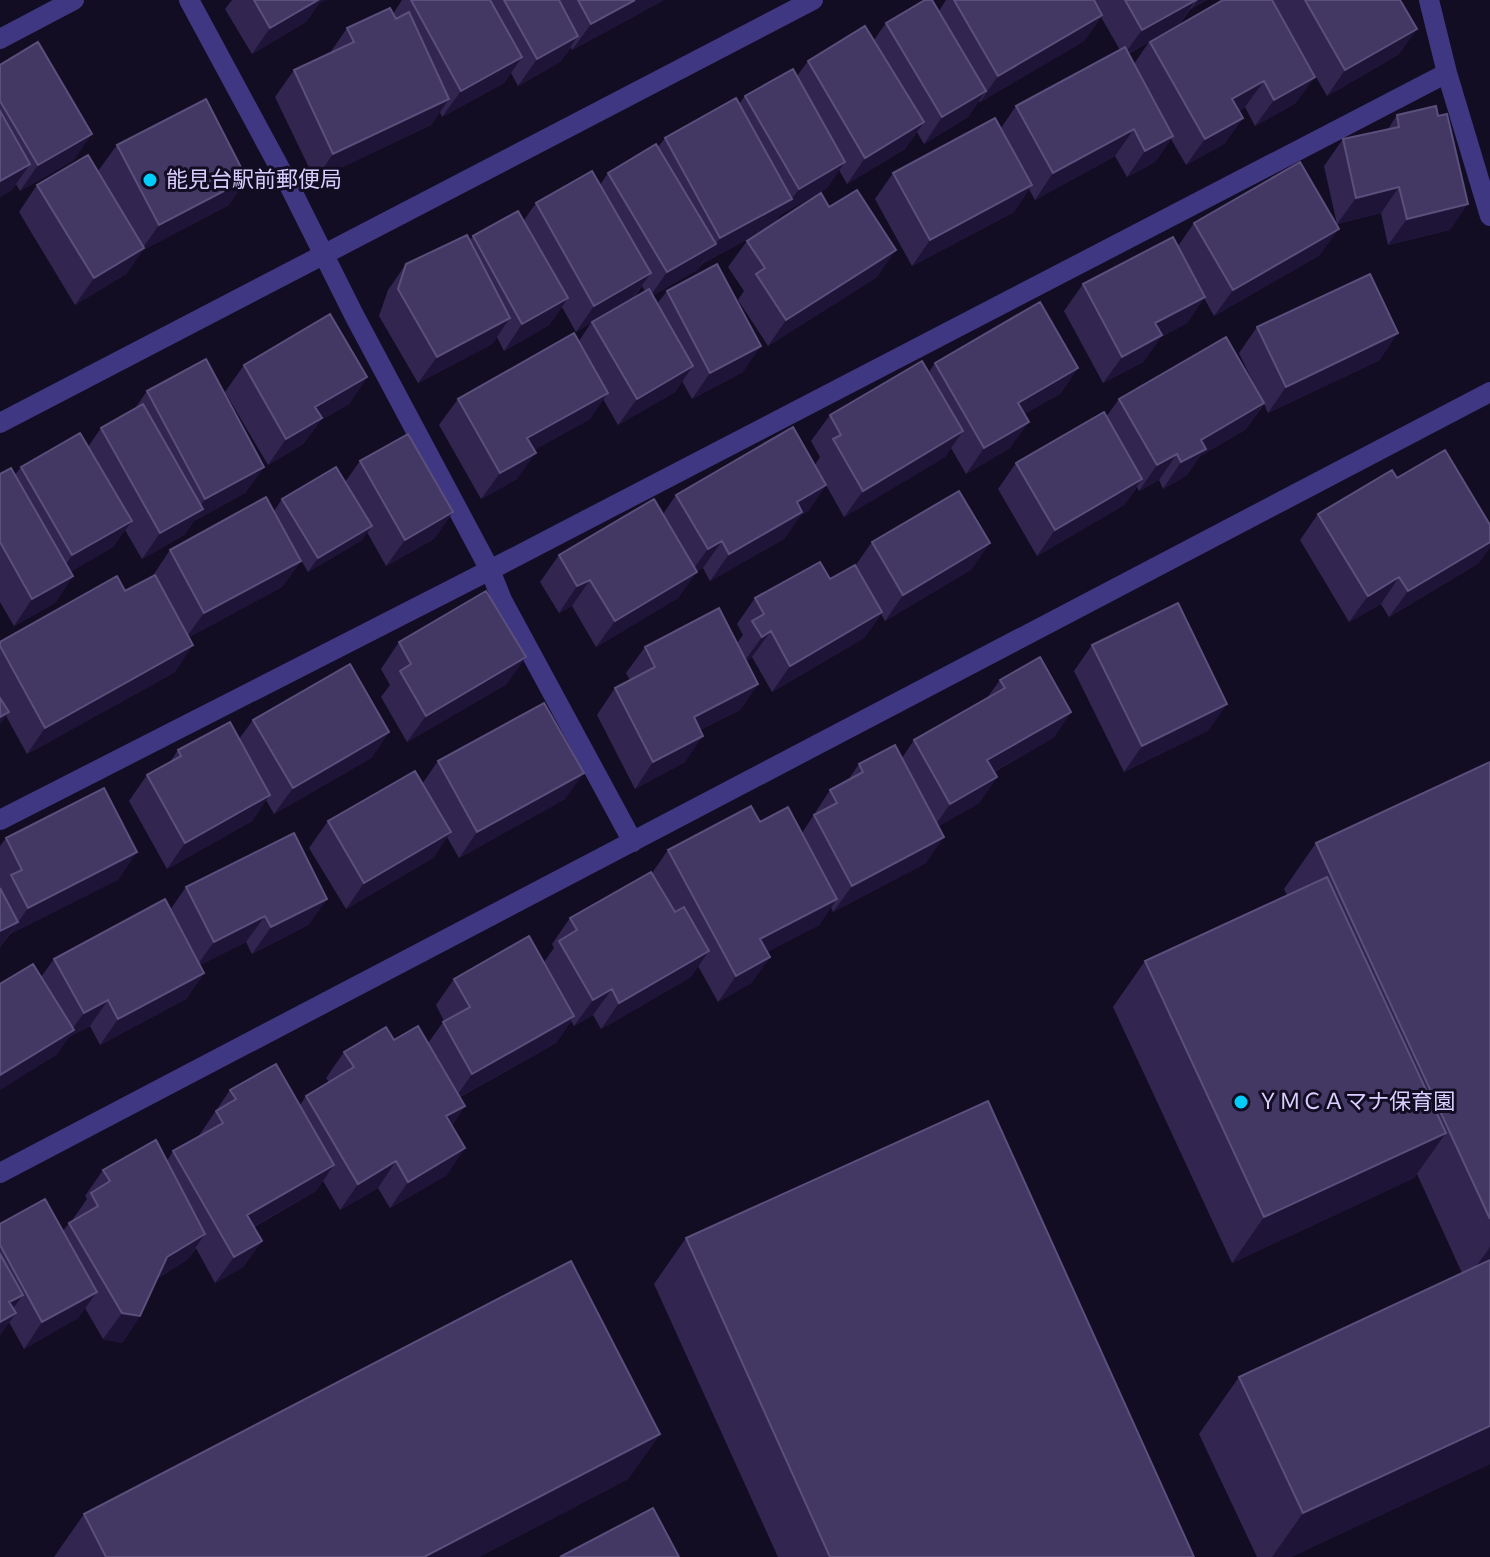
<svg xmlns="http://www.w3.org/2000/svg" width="1490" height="1557" font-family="'Source Sans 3','Noto Sans JP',sans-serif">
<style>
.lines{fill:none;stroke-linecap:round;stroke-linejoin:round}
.minor{stroke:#403783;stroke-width:20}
.tertiary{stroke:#403783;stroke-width:20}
.wall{fill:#322651;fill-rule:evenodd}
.shaded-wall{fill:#1e1437}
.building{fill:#433864;stroke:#5b507c;stroke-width:2}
.poi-dot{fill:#00cdfa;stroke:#130d23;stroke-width:3}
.labels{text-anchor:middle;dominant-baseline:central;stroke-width:6;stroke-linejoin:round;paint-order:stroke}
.poi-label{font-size:22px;fill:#d8cfff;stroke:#130d23;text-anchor:start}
</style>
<rect width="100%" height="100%" fill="#130d23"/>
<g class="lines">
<path class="minor" d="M189,0L290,187L354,315L490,570L502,600L633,842
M1429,0L1447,73L1490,216
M0,39L74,0
M0,820L490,570L1447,73
M0,1173L1490,392"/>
<path class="tertiary" d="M0,423L813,0"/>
</g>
<path class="wall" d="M232,0H325L319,3L306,22L252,54L225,9Z
M402,0H664L572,50L571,47L560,62L518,86L511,73L504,83L442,117L440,112L431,125L315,180L275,97L294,70L330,53L347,28L393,14Z
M946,0H1207L1191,9V8L1179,25L1296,103L1255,126L1245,107L1239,111L1243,118L1224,144L1186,165L1171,139L1155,162L1127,177L1115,156L1035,200L1029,189L1014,212L912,266L875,199L893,173L1001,128L1016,106L1120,50L1101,17L1084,41L980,102L979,101L968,117L924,144L917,132L905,149L847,184L839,170L827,188L780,215L775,223L877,277L768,346L738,300L744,291L728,267L747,241L757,234L702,264L697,270L652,296L657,304L667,291L743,372L692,399L682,381L675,392L618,425L603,399L590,419L534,450L517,479L481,499L439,425L458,399L579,341L591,323L576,332L562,307L549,325L504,351L497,337L492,344L418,383L379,316L388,290L406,264L470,240L473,236L524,220L536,203L600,185L608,173L658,147L665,138L739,104L745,96L797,76L808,61L874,40L886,23L939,11ZM1149,42L1134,64L1128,54ZM642,286L645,291L633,299Z
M1272,0H1400L1417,29L1398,55L1327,96Z
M0,65L74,160L20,191L16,184L12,190L0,197Z
M1397,115L1450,230L1388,245L1381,213L1337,224L1324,166L1343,139L1388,129Z
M117,145L229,205L143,250L126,274L75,305L19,212L37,185L98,171Z
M1194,223L1320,255L1214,316L1204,298L1187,323L1161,337L1143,362L1103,383L1064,311L1083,284L1178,246Z
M1257,327L1380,360L1268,413L1264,404L1245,430L1200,456L1187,475L1163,489L1159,480L1139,491L1137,487L1124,505L1037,556L998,489L1016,463L1106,417L1119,399L1260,397L1239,353Z
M935,363L1078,368L1060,394L1024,414L1010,448L966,474L951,448L945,457L844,517L826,485L808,511L800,516L784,539L710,581L703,568L696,571L678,598L596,647L572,606L559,613L540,582L559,555L663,514L676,495L815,465L820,457L811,441L830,415L929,372Z
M244,365L367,377L349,404L321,420L303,444L268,465L225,392Z
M147,391L264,467L245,493L194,521L184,535L142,559L125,530L113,547L70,572L73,576L55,603L14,626L0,602V474L15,475L21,467L88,447L101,428L134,410Z
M360,461L453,512L434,539L386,566L367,532L362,540L308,572L294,548L301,561L282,587L189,637L175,672L27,754L6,716L0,724V642L125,591L152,577L170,550L274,511L282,499L345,482Z
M1397,478L1479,563L1389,617L1381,604L1349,622L1300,540L1318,514Z
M872,542L972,569L885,621L881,614L864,638L772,692L752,657L746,661L758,684L740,710L700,730L685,762L635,789L597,715L615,688L630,680L626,673L645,647L737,643L743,635L737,624L755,598L830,579L855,566Z
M399,642L507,684L407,742L381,697L390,685L381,669Z
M1092,645L1209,730L1124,772L1074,671Z
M1000,680L1071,712L1053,738L994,772L997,777L979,803L939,826L926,863L833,912L831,907L819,925L767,952L770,957L751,983L718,1002L698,966L691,977L601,1029L593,1015L574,1026L571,1021L556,1043L460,1097L465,1106L452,1125L447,1175L390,1208L378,1188L340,1210L323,1181L316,1191L254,1227L262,1241L243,1267L215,1283L196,1248L187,1260L158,1278L140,1316L122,1343L103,1339L85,1308L78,1318L24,1349L9,1322L0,1335V1224L63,1231L69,1223L73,1220V1219L87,1199L85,1196L103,1170L167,1161L173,1151L198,1137L230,1090L300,1105L306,1096L329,1082L326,1078L344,1052L394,1040L428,1043L444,1021L436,1005L454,979L544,962L554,948L552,944L570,918L652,873L668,850L760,822L802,833L830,790L848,780L859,764L902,758L914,740L987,698Z
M253,720L389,732L371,758L274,814L266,800L252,821L167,869L129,801L147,775L170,762L178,750L239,739Z
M438,761L565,799L459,858L447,837L433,858L346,909L309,848L328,821L422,784Z
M1490,762V1464L1291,1557H1257L1199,1434L1239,1377L1462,1273L1417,1174L1414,1178L1232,1263L1113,1007L1145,961L1287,895L1284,889L1316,843Z
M6,838L119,879L10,934L0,947V846Z
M186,887L327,899L308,925L252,954L246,942L200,965L204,973L186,999L100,1045L90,1026L69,1037L55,1056L41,977L54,959L170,910Z
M686,1238L1194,1557H778L654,1284Z
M660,1434L628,1479L479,1557H54L84,1514Z"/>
<path class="shaded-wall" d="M311,0H325L319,3L306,22L252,54L270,28Z
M635,0H664L572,50L591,24Z
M1196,0L1178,26L1123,56L1142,30Z
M1198,0H1207L1191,9Z
M1102,15L1084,41L980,102L998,76Z
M1417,29L1398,55L1327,96L1345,70Z
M578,36L560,62L518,86L537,59Z
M522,57L504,83L442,117L461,91Z
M1315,77L1296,103L1255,126L1274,100Z
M1264,81L1245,107L1214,125L1232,99Z
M986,91L968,117L924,144L942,117Z
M449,99L431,125L315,180L333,154Z
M1243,118L1224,144L1186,165L1205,139Z
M924,122L905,149L847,184L865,158Z
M1134,129L1115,156L1035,200L1053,173Z
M92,134L74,160L20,191L38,165Z
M1173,136L1155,162L1127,177L1145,151Z
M845,162L827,188L780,215L799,189Z
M30,164L12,190L0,197V181Z
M247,179L229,205L143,250L126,274L75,305L94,278L142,249L159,225Z
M1032,185L1014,212L912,266L930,240Z
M1399,187L1381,213L1337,224L1356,198Z
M792,199L773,225L702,264L720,238Z
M1468,204L1450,230L1388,245L1407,219Z
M1339,229L1320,255L1214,316L1233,290Z
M716,244L697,270L649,298L667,272Z
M896,250L877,277L768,346L786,320Z
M651,273L632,299L576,332L594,306Z
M1205,297L1187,323L1161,337L1143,362L1103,383L1122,357L1155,323Z
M568,298L549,325L504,351L522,324Z
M510,318L492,344L418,383L437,357Z
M1398,333L1380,360L1268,413L1286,387Z
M761,346L743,372L692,399L710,373Z
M693,366L675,392L618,425L637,399Z
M1078,368L1060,394L999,429L1018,403Z
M367,377L349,404L321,420L303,444L268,465L286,439L315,407Z
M608,393L590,419L509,464L527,438Z
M1264,403L1245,430L1200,456L1187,475L1163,489L1181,462L1201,440Z
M1029,422L1010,448L966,474L984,448Z
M963,431L945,457L844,517L863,491Z
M536,453L517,479L481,499L500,473Z
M1177,454L1159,480L1139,491L1157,465Z
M264,467L245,493L194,521L184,535L142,559L160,533L195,513L205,499Z
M1142,479L1124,505L1037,556L1055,530Z
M826,485L808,511L800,516L784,539L710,581L729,554L797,502Z
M453,512L434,539L386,566L405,540Z
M132,521L113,547L54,582L72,555Z
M372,526L362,540L308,572L318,558Z
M722,541L703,568L689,575L708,549Z
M1490,542V548L1479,563L1389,617L1408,591Z
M990,543L972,569L885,621L903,595Z
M301,561L282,587L185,639L204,613Z
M697,572L678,598L596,647L615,621Z
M73,576L55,603L14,626L32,599Z
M1399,577L1381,604L1349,622L1368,596Z
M590,580L572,606L559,613L577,586Z
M882,612L864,638L772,692L790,666Z
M771,631L752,657L743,663L762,637Z
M193,645L175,672L27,754L45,728Z
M526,657L507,684L407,742L426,716Z
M758,684L740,710L675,743L694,717Z
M1227,704L1209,730L1124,772L1142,746Z
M9,712L0,724V717Z
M1071,712L1053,738L968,786L987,760Z
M389,732L371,758L274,814L293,788Z
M703,736L685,762L635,789L653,762Z
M584,773L565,799L459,858L477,832Z
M997,777L979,803L932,830L950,804Z
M270,795L252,821L167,869L185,843Z
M451,832L433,858L346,909L364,883Z
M944,837L926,863L833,912L852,886Z
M137,852L119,879L10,934L28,908Z
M327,899L308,925L252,954L271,927Z
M837,899L819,925L741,966L760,939Z
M265,916L246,942L195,968L214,942Z
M18,922L0,947V931Z
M709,951L691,977L601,1029L619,1003Z
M770,957L751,983L718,1002L736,976Z
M204,973L186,999L100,1045L118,1019Z
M612,989L593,1015L574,1026L593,1000Z
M108,1000L90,1026L69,1037L55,1056L0,1090V1075L69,1033L84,1013Z
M574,1016L556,1043L454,1100L472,1074Z
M465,1106L447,1132L446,1116Z
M1446,1133L1414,1178L1232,1263L1264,1217Z
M465,1148L447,1175L390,1208L408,1182Z
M396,1161L378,1188L340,1210L358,1184Z
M334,1165L316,1191L228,1241L247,1215Z
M205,1234L187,1260L149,1283L167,1257Z
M262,1241L243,1267L215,1283L234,1257Z
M1490,1247V1270L1466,1281Z
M97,1292L78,1318L24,1349L42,1322Z
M23,1295L6,1318L16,1313L0,1335V1315L9,1302Z
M122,1313L140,1316L122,1343L103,1339Z
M1490,1426V1464L1291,1557H1272L1303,1513Z
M660,1434L628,1479L479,1557H424Z"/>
<path class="building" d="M254,0H318L270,28Z
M411,0H490L522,57L461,91Z
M504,0H559L578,36L537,59Z
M578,0H635L591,24Z
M925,0H932L986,91L942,117L886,23Z
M954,0H1094L1102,15L998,76Z
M1125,0H1196L1142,30Z
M1223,0H1272L1315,77L1274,100L1264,81L1232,99L1243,118L1205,139L1150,42Z
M1305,0H1400L1417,29L1345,70Z
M390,8L396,19L409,12L449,99L333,154L294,70L354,42L347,28Z
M865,26L924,122L865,158L808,61Z
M38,42L92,134L38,165L0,101V65Z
M1125,47L1173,136L1145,151L1134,129L1053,173L1016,106Z
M793,69L845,162L799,189L745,96Z
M736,98L792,199L720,238L665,138Z
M206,99L247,179L159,225L117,145Z
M1436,106L1438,116L1447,114L1468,204L1407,219L1399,187L1356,198L1343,139L1399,127L1397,115Z
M0,111L30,164L0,181Z
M995,118L1032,185L930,240L893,173Z
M656,144L716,244L667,272L608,173Z
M88,155L144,248L94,278L37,185Z
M1300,162L1339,229L1233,290L1194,223Z
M592,171L651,273L594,306L536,203Z
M857,190L896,250L786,320L756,274L765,268L747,241L821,193L829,207Z
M518,211L568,298L522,324L473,236Z
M467,235L510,318L437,357L398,289L406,264Z
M1173,237L1205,297L1155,323L1162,335L1122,357L1083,284Z
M717,264L761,346L710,373L667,291Z
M1370,274L1398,333L1286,387L1257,327Z
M649,289L693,366L637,399L592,322Z
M1040,302L1078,368L1018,403L1029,422L984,448L935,363Z
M330,314L367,377L315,407L322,418L286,439L244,365Z
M574,333L608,393L527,438L536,453L500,473L458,399Z
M1226,337L1264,403L1201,440L1206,449L1181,462L1177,454L1157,465L1119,399Z
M206,359L264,467L205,499L147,391Z
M922,361L963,431L863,491L833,439L841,435L830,415Z
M143,404L203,509L160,533L101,428Z
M1104,412L1142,479L1055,530L1016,463Z
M793,427L826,485L797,502L802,512L729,554L722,541L708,549L676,495Z
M80,433L132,521L72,555L21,467Z
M408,434L453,512L405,540L360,461Z
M1445,450L1490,525V542L1408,591L1399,577L1368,596L1318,514L1392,470L1397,478Z
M336,467L372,526L318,558L282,499Z
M11,468L73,576L32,599L0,542V474Z
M959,491L990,543L903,595L872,542Z
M266,497L301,561L204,613L170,550Z
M654,499L697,572L615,621L590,580L577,586L559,555Z
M820,562L830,579L855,565L882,612L790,666L771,631L762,637L752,621L764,614L755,598Z
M155,575L193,645L45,728L0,646V642L117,576L125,591Z
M486,591L526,657L426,716L400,671L411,664L399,642Z
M1178,603L1227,704L1142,746L1092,645Z
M719,608L758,684L694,717L703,736L653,762L615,688L655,667L645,647Z
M1040,657L1071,712L987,760L997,777L950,804L914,740L1005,688L1000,680Z
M350,664L389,732L293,788L253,720Z
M0,698L9,712L0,717Z
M544,703L584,773L477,832L438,761Z
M230,722L270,795L185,843L147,775L181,756L178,750Z
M895,745L944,837L852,886L814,815L837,803L830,790L863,772L859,764Z
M1490,762V1219L1316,843Z
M415,771L451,832L364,883L328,821Z
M104,788L137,852L28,908L11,875L22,870L6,838Z
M751,806L760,822L788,807L837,899L760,939L770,957L736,976L668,850Z
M294,833L327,899L271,927L265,916L214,942L186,887Z
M651,872L675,912L684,907L709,951L619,1003L612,989L593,1000L559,941L577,930L570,918Z
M1327,877L1446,1133L1264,1217L1145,961Z
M0,888L18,922L0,931Z
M165,899L204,973L118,1019L108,1000L84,1013L54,959Z
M529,936L574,1016L472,1074L443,1022L470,1007L454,979Z
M33,964L74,1030L0,1075V984Z
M418,1026L465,1106L446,1116L465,1148L408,1182L396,1161L358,1184L306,1096L354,1067L344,1052L386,1027L394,1040Z
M276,1064L334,1165L247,1215L262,1241L234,1257L173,1151L223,1123L216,1111L236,1099L230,1090Z
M988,1101L1194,1557H830L686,1238Z
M156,1140L205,1234L167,1257L140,1316L122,1313L69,1223L98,1206L91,1193L110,1181L103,1170Z
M45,1199L97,1292L42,1322L0,1245V1224Z
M0,1254L23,1295L9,1302L16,1313L0,1322Z
M1490,1260V1426L1303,1513L1239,1377Z
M571,1261L660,1434L424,1557H106L84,1514Z
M653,1508L679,1557H560Z"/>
<g class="poi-dot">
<circle cx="150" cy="180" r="8"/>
<circle cx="1241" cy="1102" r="8"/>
</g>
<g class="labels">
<g class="poi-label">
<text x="166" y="180">能見台駅前郵便局</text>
<text x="1257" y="1102">ＹＭＣＡマナ保育園</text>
</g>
</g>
</svg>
